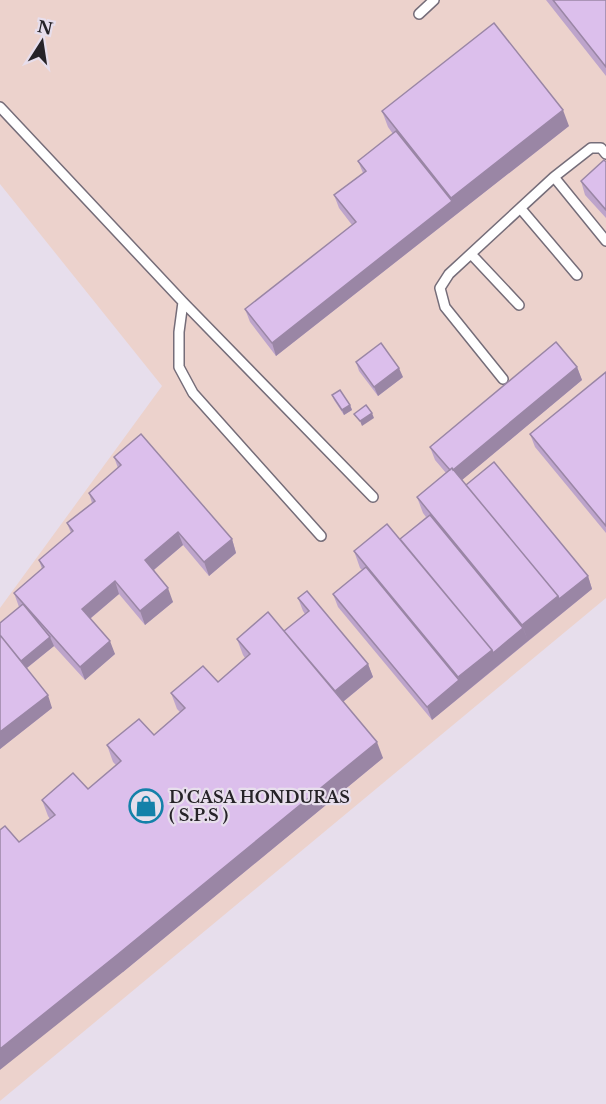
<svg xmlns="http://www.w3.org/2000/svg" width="606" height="1104" font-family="'Libre Baskerville',serif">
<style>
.industrial{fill:#ecd2cc}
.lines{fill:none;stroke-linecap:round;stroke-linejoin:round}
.lane-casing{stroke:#756d79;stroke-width:12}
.lane{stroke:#fff;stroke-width:9}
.wall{fill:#bda4cb}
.shaded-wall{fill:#9a86a5}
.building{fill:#dcbfec;stroke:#9a86a5;stroke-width:1.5}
.labels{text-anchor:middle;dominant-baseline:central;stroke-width:4.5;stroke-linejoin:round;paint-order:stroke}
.poi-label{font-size:16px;font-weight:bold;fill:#262328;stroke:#e7deec;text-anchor:start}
</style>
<rect width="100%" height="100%" fill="#e7deec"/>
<path class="industrial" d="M0,0H606V598L0,1101V608L162,386L0,184Z"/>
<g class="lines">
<defs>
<path id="lane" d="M419,14L434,0
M0,107L183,302L373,497
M554,177L591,148H601L606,154
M521,209L577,275
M471,254L519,305
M183,302L179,332V367L193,393L321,536
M503,379L445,307L440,288L449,274L554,177L606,241"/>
</defs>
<use href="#lane" class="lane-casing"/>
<use href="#lane" class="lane"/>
</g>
<path class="wall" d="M546,0H606V76Z
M382,111L569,126L276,356L250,322L245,309L352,225L339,208L334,195L363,173L358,161L393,134L388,127Z
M606,162V218L585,195L581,181Z
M356,362L403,377L378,396L359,371Z
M577,367L582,380L462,480L466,485L588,576L592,589L432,720L338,607L333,594L362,570L360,568L354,551L400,539L426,517L423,513L417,497L446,473L435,460L430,447Z
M606,372V533L535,447L530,434Z
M332,395L350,405L352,410L344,415L334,400Z
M114,457L232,539L236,553L209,576L183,545L154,570L173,602L145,625L119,594L90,619L115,654L85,680L53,645L54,646L27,668L52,708L0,749V623L19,607L14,593L42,569L39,560L71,533L67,523L92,503L89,493L118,468Z
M298,598L368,664L373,677L343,702L383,758L123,972L19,842L50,819L48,816L42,800L88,789L116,765L113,762L107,745L154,735L180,712L177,709L171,693L218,682L245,658L243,655L237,639L284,631L305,614L303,611Z"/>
<path class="shaded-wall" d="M563,110L569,126L276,356L272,343L452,201L451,198Z
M577,367L582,380L456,485L451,472Z
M399,368L403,377L378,396L374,387Z
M350,405L352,410L344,415L342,410Z
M372,413L374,418L362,426L360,421Z
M178,532L183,545L150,573L145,560Z
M232,539L236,553L209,576L204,562Z
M588,576L592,589L528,641L522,625L558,596Z
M115,581L119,594L86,622L82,609Z
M168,588L173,602L145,625L140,611Z
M523,628L528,641L432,720L427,707L459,680L458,677L492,650Z
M50,637L54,646L23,671L20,662Z
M110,641L115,654L85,680L80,667Z
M368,664L373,677L339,705L334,692Z
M48,695L52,708L0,749V732Z
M377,742L383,758L123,972L0,1070V1049Z"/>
<path class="building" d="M553,0H606V67Z
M494,23L563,110L451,198L382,111Z
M396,131L452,201L272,343L245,309L356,222L334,195L366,171L358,161Z
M604,160L606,162V210L581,181Z
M556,342L577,367L453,470L452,468L450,470L430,447Z
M381,343L399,368L374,387L356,362Z
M606,372V526L530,434Z
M340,390L350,405L342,410L332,395Z
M366,405L372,413L360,421L354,414Z
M141,434L232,539L204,562L178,532L145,560L168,588L140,611L115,581L82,609L110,641L80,667L14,593L44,567L39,560L73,531L67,523L95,501L89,493L121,465L114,457Z
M494,462L588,576L559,599L558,596L466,485Z
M452,468L558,596L522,625L417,497Z
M430,515L523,628L493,653L492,650L400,539Z
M387,524L492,650L458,677L354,551Z
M366,567L459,680L427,707L333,594Z
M307,591L368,664L335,691L284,631L309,611L298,598Z
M23,604L50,637L21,661L0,635V623Z
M268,612L377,742L117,955L0,1049V830L5,826L19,842L55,815L42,800L73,773L88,789L121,761L107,745L139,719L154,735L185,708L171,693L203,666L218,682L250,654L237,639Z
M0,635L48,695L0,732Z"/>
<defs>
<symbol id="shop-ring" viewBox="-11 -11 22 22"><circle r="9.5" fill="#e7deec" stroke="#1481a9" stroke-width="1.5"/><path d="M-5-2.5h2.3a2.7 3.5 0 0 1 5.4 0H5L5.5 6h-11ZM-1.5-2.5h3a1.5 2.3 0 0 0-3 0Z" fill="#1481a9"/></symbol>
</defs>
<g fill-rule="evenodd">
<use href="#shop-ring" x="127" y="787" width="38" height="38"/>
</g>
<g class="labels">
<g class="poi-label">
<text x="169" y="797">D'CASA HONDURAS<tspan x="169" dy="18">( S.P.S )</tspan></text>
</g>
</g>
<g transform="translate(42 42) rotate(12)" stroke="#e7deec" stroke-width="4.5" paint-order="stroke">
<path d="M0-4.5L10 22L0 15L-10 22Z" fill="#262328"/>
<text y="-9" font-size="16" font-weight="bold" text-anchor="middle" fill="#262328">N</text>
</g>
</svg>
